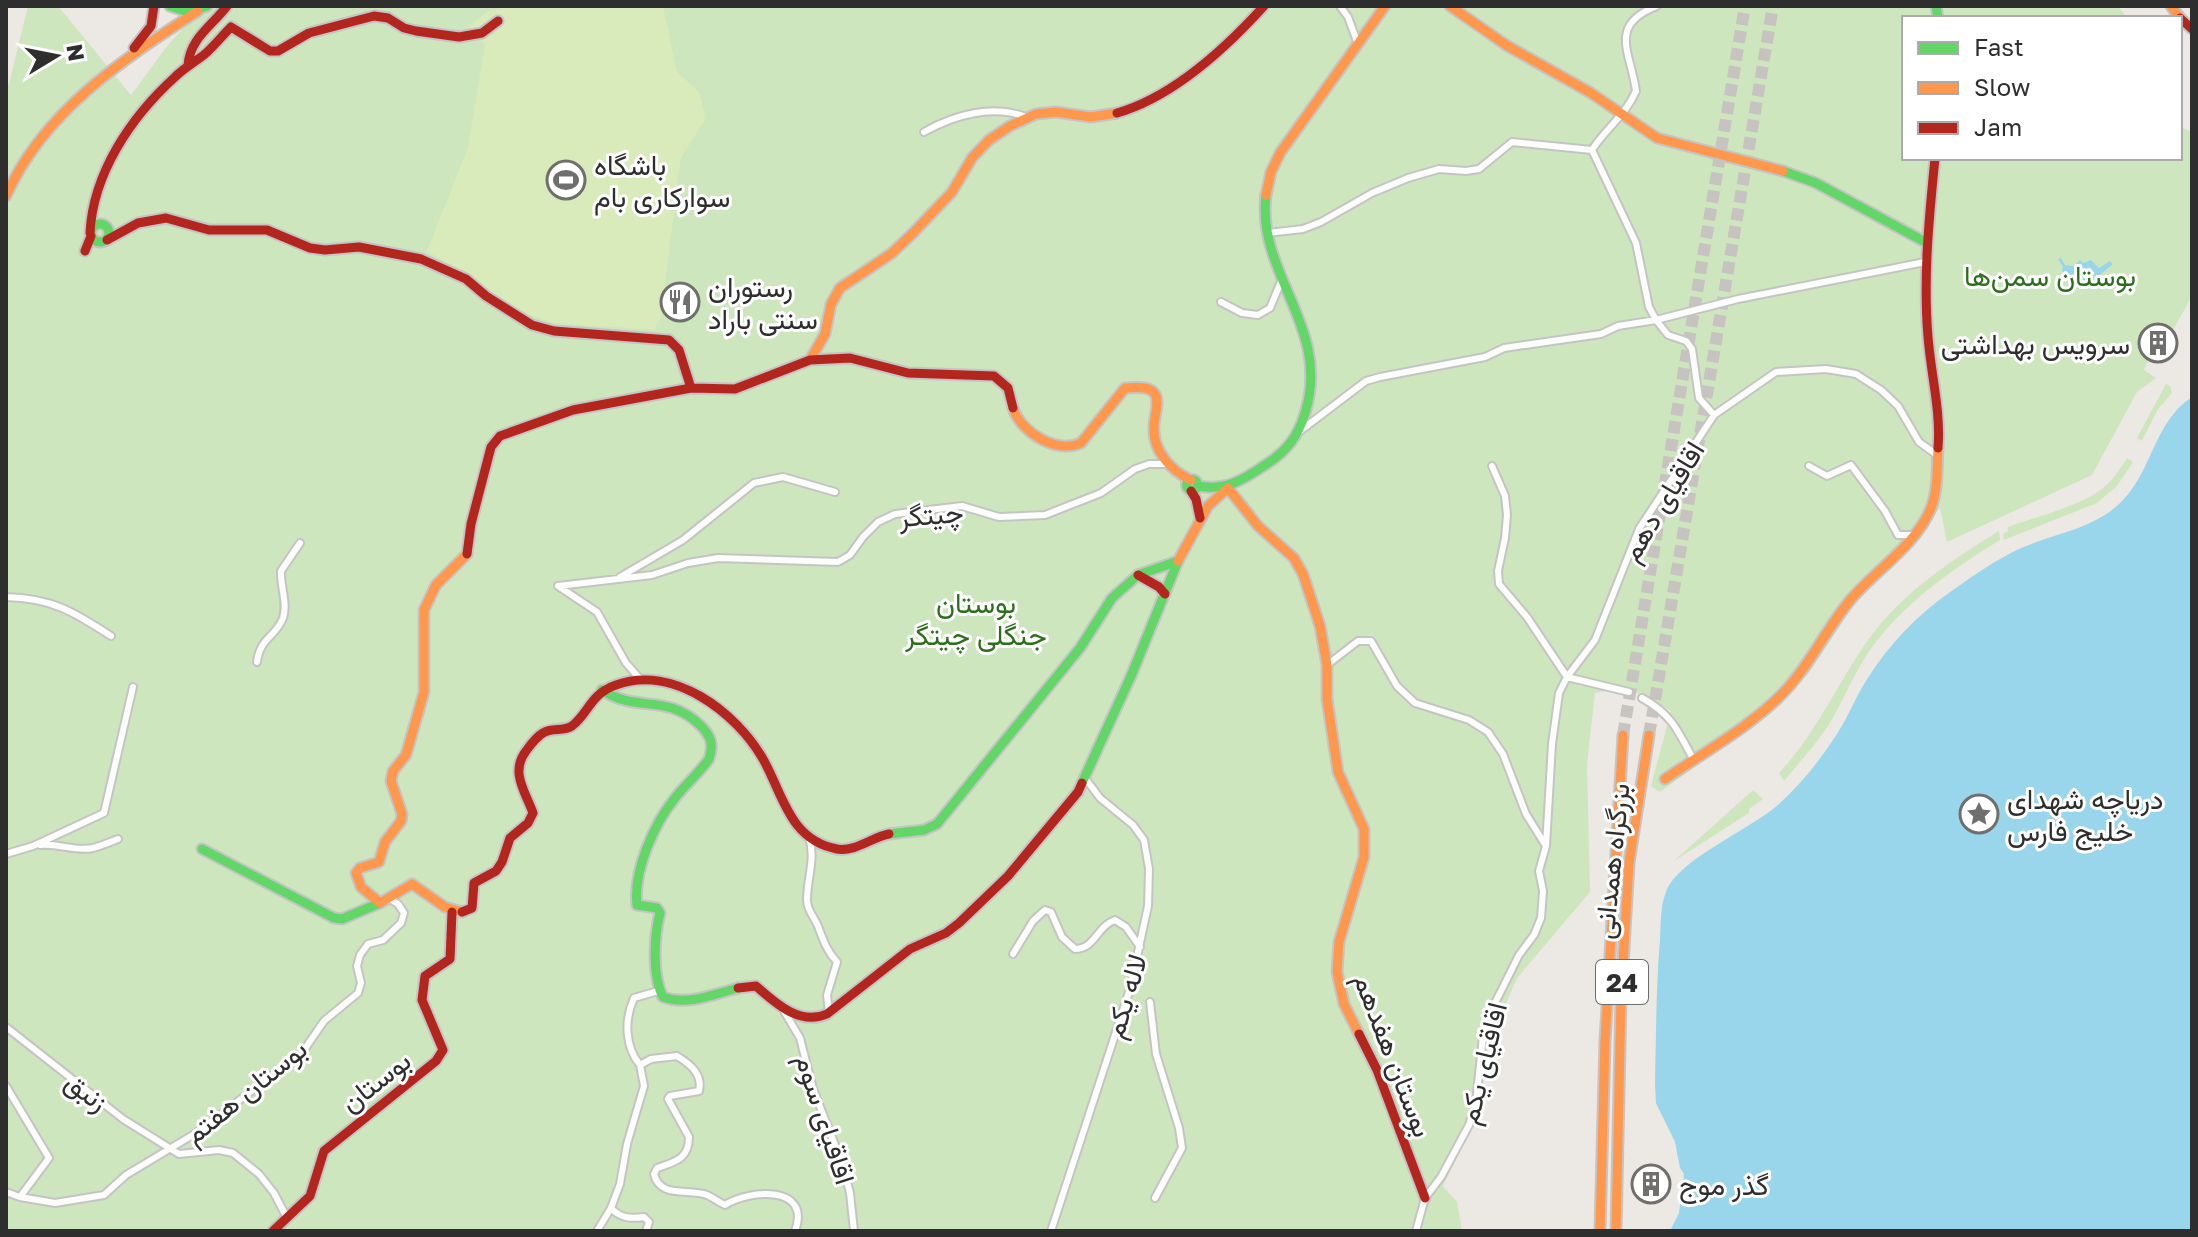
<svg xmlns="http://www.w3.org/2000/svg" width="2198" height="1237" font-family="'Golos Text',Vazirmatn,sans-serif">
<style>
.green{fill:#cee6be}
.pitch{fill:#d9eabb}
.water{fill:#99d6ec}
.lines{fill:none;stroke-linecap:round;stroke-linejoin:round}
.highway-tunnel{stroke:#c6c3c0;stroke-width:12;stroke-dasharray:12 6;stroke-linecap:butt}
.street-casing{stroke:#c5c4c5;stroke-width:10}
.fast-casing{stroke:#c5c4c5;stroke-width:13}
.slow-casing{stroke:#c5c4c5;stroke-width:13}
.jam-casing{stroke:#c5c4c5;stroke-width:13}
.street{stroke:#fcfcfb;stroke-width:6}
.fast{stroke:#63d668;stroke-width:9}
.slow{stroke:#ff974d;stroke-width:9}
.jam{stroke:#b3261e;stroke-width:9}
.labels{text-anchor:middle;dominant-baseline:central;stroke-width:6;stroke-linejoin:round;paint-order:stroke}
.shield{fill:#fff;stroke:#6d6d6d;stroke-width:2}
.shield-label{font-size:26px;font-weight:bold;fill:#2e2e2e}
.poi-label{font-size:28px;fill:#2e2e2e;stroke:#fff;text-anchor:start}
.park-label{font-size:28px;fill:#2c6e1b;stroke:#fff}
.street-label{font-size:28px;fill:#2e2e2e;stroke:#fff}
</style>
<rect width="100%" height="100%" fill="#ece8e4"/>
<path class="green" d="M28,6H58L131,95L168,45L203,6H2118L2127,18H1904V158H2180V127L2192,132V296L2173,330L2160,322L2144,347L2151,355L2144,370L2156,378L2137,392L2092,475L1947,542L1940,508L1869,582L1809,673L1768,715L1660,792L1651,786L1671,711L1626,687L1595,693L1587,763L1590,892L1517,978L1485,1053L1479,1112L1443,1186L1457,1202L1462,1231H6V84H9Z
M2166,384L2170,386L2172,393L2158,409L2142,441L2137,438Z
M2127,458L2133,462L2117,486L2097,503L2004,540L2003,534L2008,531V527C2035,517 2081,506 2103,488C2113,480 2120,469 2127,458Z
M1999,531L2000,540C1956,567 1908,600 1876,642C1859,663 1849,688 1836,712C1823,737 1802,759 1784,781L1779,773C1816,734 1837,684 1868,640C1903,592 1949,562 1999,531Z
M1753,790L1763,799L1749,809V813L1674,861Z"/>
<path class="pitch" d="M510,6H663L677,72L699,92L706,118L681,158L661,317L654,330L554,323L527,314L427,251L468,147L485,45L469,26L487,12Z"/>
<path class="water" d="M2061,258L2065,265L2074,266L2080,260L2083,263L2091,260L2099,268L2110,261L2113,264L2084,288L2070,284L2062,271L2063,267L2058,259Z
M2192,397V1231H1670L1679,1213L1684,1174L1680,1168L1675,1142L1656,1103L1655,1084C1656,1036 1656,988 1660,939C1661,923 1660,907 1666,892C1678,859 1750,830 1779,804C1804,781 1826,753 1843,724C1851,710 1857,695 1866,681C1888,645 1918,614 1953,590C1974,575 1996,560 2019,549C2052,534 2090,530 2118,505C2152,475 2153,422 2192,397Z"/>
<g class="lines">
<path class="highway-tunnel" d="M1623,735L1745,6
M1649,735L1773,6"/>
<defs>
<path id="street" d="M1340,6L1348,17L1358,44
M1657,6C1607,25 1631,53 1636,91C1626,115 1605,129 1592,150L1636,243L1649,307L1656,320L1668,335L1686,341L1692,349L1699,398L1714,415
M924,132C954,115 993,104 1026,117
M1268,233L1303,229L1321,222L1372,193L1408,178L1439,169L1466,171L1479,169L1512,142L1592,150
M1221,302L1242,313L1258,315L1270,308L1282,279
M1300,431L1366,381L1380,377L1485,357L1504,348L1601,334L1618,326L1656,320L1738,299L1925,262
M1492,466L1505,496L1507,515L1505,538L1498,571L1499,584L1527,617L1567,677L1629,692
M1809,466L1827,476L1851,465L1885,511L1898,535H1913
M620,577L683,540L754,483L783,477L835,492
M558,586L652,575L688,563L718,558L838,562L850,555L863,537L878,522L895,514L962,506L999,517L1045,515L1101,493L1135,469L1149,464H1168
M558,586L597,612L626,663L641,680
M6,597C52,598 74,612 111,636
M257,662C260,637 276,637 283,618C288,603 280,586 281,571L300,543
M1327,665L1358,641H1371L1397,686L1415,703L1469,720L1488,732L1503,754L1526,814L1546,846
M1642,698C1671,714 1678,730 1693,759
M809,837C816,860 807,877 807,900C807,912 816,918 819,929C824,942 827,951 837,962L827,995L829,1013
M40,845C59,843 75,852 93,848C101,846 110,842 118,839
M6,854L33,846L104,813L133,687
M1013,954L1033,921L1045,910L1051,912L1062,937L1075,949C1095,949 1097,926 1115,920L1126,927L1140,947
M658,991L634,998C624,1020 625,1047 640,1065L651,1059L677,1056C690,1064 703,1074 699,1091L670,1096L668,1099L689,1137C689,1159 675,1162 657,1168L654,1174C660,1199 689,1188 707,1195C714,1198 718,1202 725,1205C750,1189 812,1185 795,1231
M1150,1002L1156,1054L1179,1128L1182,1148L1155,1198
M784,1011L800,1038L813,1089L841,1160L850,1193L854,1231
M6,1027L123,1119L179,1154L219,1150L233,1153L259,1174L274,1193L287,1218
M6,1086L49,1158L20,1197
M6,1192L20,1197L55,1203L104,1195L126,1175L196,1133L302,1053L324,1021L358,993L361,983L357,966L360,955L368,944L383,940L401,923L404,913L398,904L388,898
M611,1208C620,1218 630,1219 644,1217L649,1222L646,1231
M597,1231L611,1208L620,1184L627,1144L644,1086L640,1065
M1051,1231L1130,989L1148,906L1149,869L1144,840L1133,825L1100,798L1085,778
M1416,1231L1425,1198L1441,1177L1469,1125L1476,1103L1483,1036L1494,1005L1519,955L1534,935L1541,918L1543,891L1539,871L1546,846L1552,744L1559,693L1567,677L1595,640L1639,529L1714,415L1776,372L1826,369L1856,374L1881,390L1898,406L1919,442L1937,455"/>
<path id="fast" d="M170,6L188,12L207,6
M1936,6L1938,18
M1783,171L1816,183L1927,243
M91 233a9 9 0 1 1 18 0a9 9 0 1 1-18 0Z
M1186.5 485a5.5 5.5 0 1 1 11 0a5.5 5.5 0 1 1-11 0Z
M1198,486C1226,491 1243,480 1265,465C1286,452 1298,437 1305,413C1332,328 1256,274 1266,195
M602,690C636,713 667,693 700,725C711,736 714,744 709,759C699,773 686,784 675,798C654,824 633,871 637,905L657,908L660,913C654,936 652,976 663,997C688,1006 714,994 738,988
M889,834L924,830L937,824L1080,648L1112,598L1138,575L1178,561L1131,676L1082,783
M202,849L334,918L342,919L380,903"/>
<path id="slow" d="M1450,6L1506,45L1591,93L1657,138L1783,171
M2171,6L2180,18
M1266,195L1271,172L1280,153L1385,6
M6,196C43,112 123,59 198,11
M810,360L825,334L831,304L840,288L892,253L913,233L952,192L972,158L989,140L1010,126L1036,114L1056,112L1091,117L1117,113
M1013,408C1021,433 1057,454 1081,443L1125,388C1134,388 1149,385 1155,394C1160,402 1154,417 1154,426C1152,450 1171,471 1191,480
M1178,561L1208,506L1228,488L1258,526L1294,558L1303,574L1320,626L1327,665V699L1338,772L1364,829V857L1339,942L1337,972L1344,1004L1359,1034
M1665,779C1704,752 1750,727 1783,693C1810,665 1826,629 1851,599C1876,570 1916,545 1931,508C1938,490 1937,468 1938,448
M462,912L445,907L412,884L380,903L361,887L356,873L360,868L379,862L385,842L401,821L402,814L391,781L393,771L406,755L424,692V610L436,585L467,554
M1600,1231L1605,1041L1623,735
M1616,1231L1621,997L1629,863L1649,735"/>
<path id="jam" d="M2180,18L2192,29
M134,48L151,26L154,6
M188,65C190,38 212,26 227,6
M1117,113C1173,97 1225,49 1264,6
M1935,158C1929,218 1923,277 1928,337C1931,375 1941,411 1938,448
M90,233C93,173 131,117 175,77C184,68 195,62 205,54C214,46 222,36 231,27L270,51H278L309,33L374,16L388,18L404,28L416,31L459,37L482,33L498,21
M107,240L138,223L166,218L209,230H267L310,248L325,250L359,247L421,259L466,279L486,296L532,325L554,331L669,340L679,350L691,388
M85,251L91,236
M1191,491L1196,499L1200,518
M467,554L471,524L491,447L500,436L573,410L691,388L735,389L810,360L850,358L908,373L994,376L1008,388L1013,408
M1138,575L1159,587L1165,594
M462,912L472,908L474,883L496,871L502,862L510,838L528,823L533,813C525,791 510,772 526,751C531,744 536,737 543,733C552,727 563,732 572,726C589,713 590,694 616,685C673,664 736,712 763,759C783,794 789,840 837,849C856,852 872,837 889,834
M738,988L756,986C775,1003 800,1026 827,1014L910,949L946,933L959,923L1008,876L1078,792L1082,783
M1359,1034L1377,1070L1425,1198
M273,1231L310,1196L324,1151L436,1061L443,1050L422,1000L425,976L450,959L452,912"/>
</defs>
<use href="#street" class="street-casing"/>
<use href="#fast" class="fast-casing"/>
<use href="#slow" class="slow-casing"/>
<use href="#jam" class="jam-casing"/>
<use href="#street" class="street"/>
<use href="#fast" class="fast"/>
<use href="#slow" class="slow"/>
<use href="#jam" class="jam"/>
</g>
<defs>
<symbol id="stadium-ring" viewBox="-11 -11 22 22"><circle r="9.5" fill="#fff" stroke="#706f6e" stroke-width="1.5"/><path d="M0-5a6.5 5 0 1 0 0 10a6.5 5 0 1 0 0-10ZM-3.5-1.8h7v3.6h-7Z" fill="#706f6e"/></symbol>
<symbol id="restaurant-ring" viewBox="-11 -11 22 22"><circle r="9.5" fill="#fff" stroke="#706f6e" stroke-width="1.5"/><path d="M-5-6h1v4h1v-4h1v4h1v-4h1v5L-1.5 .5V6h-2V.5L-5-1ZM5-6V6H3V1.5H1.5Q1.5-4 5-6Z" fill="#706f6e"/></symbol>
<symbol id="building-ring" viewBox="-11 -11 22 22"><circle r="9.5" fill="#fff" stroke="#706f6e" stroke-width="1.5"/><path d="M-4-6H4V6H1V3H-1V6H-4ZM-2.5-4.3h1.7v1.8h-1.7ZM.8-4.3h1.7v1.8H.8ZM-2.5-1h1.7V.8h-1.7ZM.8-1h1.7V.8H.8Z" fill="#706f6e"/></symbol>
<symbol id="sight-ring" viewBox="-11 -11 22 22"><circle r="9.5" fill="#fff" stroke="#706f6e" stroke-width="1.5"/><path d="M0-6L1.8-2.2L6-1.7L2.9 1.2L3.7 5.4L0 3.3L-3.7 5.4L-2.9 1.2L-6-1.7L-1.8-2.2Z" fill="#706f6e"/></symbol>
</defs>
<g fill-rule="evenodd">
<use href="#stadium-ring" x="544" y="158" width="44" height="44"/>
<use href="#restaurant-ring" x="658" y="280" width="44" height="44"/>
<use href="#building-ring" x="2136" y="321" width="44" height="44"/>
<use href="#sight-ring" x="1957" y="792" width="44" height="44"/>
<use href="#building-ring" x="1629" y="1162" width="44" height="44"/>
</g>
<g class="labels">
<rect class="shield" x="1596" y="960" width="52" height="44" rx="6"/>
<g class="shield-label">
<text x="1622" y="982">24</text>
</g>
<g class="poi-label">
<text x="594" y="164">باشگاه<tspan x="594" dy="32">سوارکاری بام</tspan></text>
<text x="708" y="286">رستوران<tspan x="708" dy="32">سنتی باراد</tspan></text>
<text x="2130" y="343" text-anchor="end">سرویس بهداشتی</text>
<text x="2007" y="798">دریاچه شهدای<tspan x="2007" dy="32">خلیج فارس</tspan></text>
<text x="1679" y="1184">گذر موج</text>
</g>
<g class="park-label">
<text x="2050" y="275">بوستان سمن‌ها</text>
<text x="976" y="602">بوستان<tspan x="976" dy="32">جنگلی چیتگر</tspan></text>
</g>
<g class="street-label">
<text transform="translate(1662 501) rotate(-59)">اقاقیای دهم</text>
<text transform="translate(931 514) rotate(-5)">چیتگر</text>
<text transform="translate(1611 861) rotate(-84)">بزرگراه همدانی</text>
<text transform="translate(1125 996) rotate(-73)">لاله یکم</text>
<text transform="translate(1394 1055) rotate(69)">بوستان هفدهم</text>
<text transform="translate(1482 1063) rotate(-76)">اقاقیای یکم</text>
<text transform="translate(375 1081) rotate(-38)">بوستان</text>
<text transform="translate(87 1091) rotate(37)">زنبق</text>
<text transform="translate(245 1091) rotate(-39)">بوستان هفتم</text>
<text transform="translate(826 1119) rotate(72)">اقاقیای سوم</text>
</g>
</g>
<rect width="2198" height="1237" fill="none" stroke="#2e2e2e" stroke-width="16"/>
<rect x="1902" y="16" width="280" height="144" fill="#ffffff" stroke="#ababab" stroke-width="2"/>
<rect x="1918" y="42" width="40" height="12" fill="#63d668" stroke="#ababab" stroke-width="2"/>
<text x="1974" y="56" font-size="24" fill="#2e2e2e">Fast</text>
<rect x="1918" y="82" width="40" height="12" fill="#ff974d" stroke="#ababab" stroke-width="2"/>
<text x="1974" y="96" font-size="24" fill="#2e2e2e">Slow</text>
<rect x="1918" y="122" width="40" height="12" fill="#b3261e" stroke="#ababab" stroke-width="2"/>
<text x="1974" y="136" font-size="24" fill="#2e2e2e">Jam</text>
<g transform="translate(56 56) rotate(80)" stroke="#ffffff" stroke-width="6" paint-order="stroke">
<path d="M0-6L14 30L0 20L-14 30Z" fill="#2e2e2e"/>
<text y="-12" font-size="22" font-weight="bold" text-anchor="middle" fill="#2e2e2e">N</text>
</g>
</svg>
